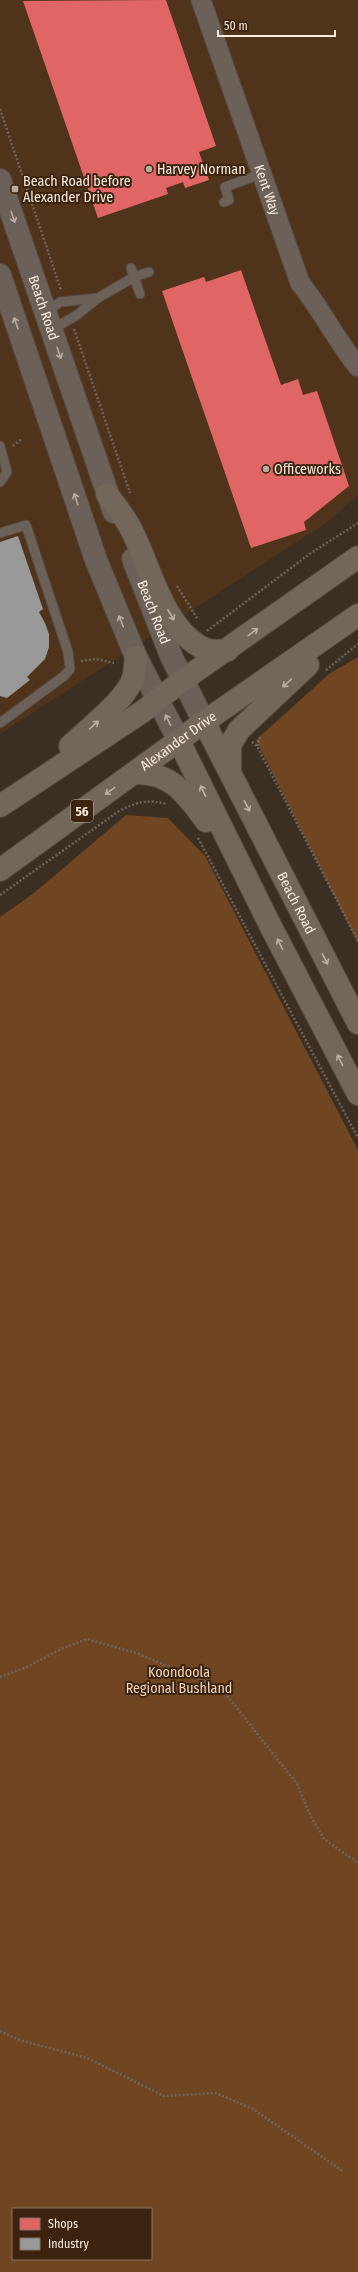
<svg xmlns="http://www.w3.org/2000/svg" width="358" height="2272" font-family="'Fira Sans Condensed',sans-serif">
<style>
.built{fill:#4f331b}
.green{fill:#704622;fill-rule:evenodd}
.shops{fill:#e06666}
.industry{fill:#999}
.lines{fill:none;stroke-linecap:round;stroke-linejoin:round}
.service-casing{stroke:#554a40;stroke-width:11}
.minor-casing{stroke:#554a40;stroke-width:21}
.secondary-casing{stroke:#554a40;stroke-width:24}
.primary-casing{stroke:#554a40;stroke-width:24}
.path{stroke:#6e645c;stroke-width:2.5;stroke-dasharray:2 2;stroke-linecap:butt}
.service{stroke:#6b6159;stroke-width:9}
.minor{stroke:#6b6159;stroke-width:19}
.secondary{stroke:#6b6159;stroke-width:22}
.primary{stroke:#73665a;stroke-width:22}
.oneway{stroke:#bbada3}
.oneway2{stroke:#beb0a4}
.poi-dot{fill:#b8aa9e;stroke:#3b230f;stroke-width:1.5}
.labels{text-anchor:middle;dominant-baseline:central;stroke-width:4;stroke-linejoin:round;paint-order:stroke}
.shield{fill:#3b230f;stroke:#c2b0a1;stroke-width:1}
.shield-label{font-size:13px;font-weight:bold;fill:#fcece0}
.poi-label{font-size:14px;fill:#fcece0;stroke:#3b230f;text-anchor:start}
.street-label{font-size:14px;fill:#fcece0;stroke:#3b230f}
.park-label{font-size:14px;fill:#f4d5be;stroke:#3b230f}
</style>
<rect width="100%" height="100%" fill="#3b2e23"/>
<path class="built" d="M0,0H358V495L328,522L0,734Z"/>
<path class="green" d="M358,657V943L256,740L329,674Z
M126,815L168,818L205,856L358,1150V2272H0V917L34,893ZM13,2209H151V2259H13Z"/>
<path class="shops" d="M166,0L216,146L199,152L209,180L185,188L183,182L166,188L168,194L98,218L23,1Z
M241,270L281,385L298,379L303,395L317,391L349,486L304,522L306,530L251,548L162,291L204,277L206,282Z"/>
<path class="industry" d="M18,536L43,609L39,612L45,623L49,634V647L45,659L27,677L30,680L7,698L0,696V542Z"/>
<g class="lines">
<defs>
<path id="service" d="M224,202L229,200L225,187L261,174
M131,268L140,294
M46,313L60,302L98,298L134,277L149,272
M51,330L77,315L98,298
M0,446L7,472L0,482
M0,533L26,525L68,652L70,669L64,676L0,723"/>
<g id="minor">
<path id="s1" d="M201,0L300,283C322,310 336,340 358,367"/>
</g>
<g id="secondary">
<path id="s2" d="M0,180L114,512"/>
<path d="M0,275L96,560L136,657L179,741"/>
<path id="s3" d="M133,559L172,658L204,722"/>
</g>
<g id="primary">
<path d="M107,494C115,505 125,517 131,529C150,565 162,624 199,646C208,652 218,651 228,650"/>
<path id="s4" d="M204,722L358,1023"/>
<path d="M179,741L269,923L358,1094"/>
<path d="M70,746C86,731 127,699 133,678C135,672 135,664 136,657"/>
<path d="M230,772V745L239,730L308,665"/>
<path d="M135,773C171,772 186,794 206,821"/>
<path d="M0,806L142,712L183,680L358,557"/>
<path id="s5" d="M0,870L204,722L358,615"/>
</g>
</defs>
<use href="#service" class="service-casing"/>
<use href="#minor" class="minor-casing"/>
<use href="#secondary" class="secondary-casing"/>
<use href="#primary" class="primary-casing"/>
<path class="path" d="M0,109L61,290
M74,329L130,493
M13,446L22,439
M177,586L197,618
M207,631L311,553L358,523
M81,661L96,659L114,663
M326,670L358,644
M252,742L257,746L358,941
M257,746L260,737
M198,838L358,1138
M0,895L119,811C137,802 147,799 167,804
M0,1677L27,1667L61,1649L87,1639L136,1653L221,1688L297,1784L310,1815L324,1839L358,1863
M0,2031L19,2040L87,2058L164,2096L216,2093L253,2109L344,2172"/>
<use href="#service" class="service"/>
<use href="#minor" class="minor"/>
<use href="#secondary" class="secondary"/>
<use href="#primary" class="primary"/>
</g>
<defs><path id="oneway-shaft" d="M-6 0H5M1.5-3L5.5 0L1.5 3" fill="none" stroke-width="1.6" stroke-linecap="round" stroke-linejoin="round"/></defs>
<g class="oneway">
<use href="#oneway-shaft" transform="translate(13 217) rotate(71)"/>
<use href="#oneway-shaft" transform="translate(16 323) rotate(-109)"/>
<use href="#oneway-shaft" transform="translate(59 353) rotate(71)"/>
<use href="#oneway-shaft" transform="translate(76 499) rotate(-108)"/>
<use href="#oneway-shaft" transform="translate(121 621) rotate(-112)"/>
<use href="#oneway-shaft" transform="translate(168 720) rotate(-117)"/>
</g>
<g class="oneway2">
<use href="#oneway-shaft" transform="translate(171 615) rotate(59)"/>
<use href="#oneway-shaft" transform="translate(253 632) rotate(-36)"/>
<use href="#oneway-shaft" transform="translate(287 683) rotate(138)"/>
<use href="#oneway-shaft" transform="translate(94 725) rotate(-42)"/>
<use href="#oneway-shaft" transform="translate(110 791) rotate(144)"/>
<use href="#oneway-shaft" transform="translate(203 791) rotate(-116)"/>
<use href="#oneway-shaft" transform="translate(247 806) rotate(63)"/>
<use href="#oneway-shaft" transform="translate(280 944) rotate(-117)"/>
<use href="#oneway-shaft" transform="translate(325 959) rotate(63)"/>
<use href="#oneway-shaft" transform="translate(340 1060) rotate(-118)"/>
</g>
<g class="poi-dot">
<circle cx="149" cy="169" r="4"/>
<rect x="11" y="185" width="8" height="8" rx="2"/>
<circle cx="266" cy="469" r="4"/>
</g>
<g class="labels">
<rect class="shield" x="71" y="800" width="22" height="22" rx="3"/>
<g class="shield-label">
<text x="82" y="811">56</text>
</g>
<g class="poi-label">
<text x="157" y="169">Harvey Norman</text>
<text x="23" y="181">Beach Road before<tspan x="23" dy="16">Alexander Drive</tspan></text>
<text x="274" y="469">Officeworks</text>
</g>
<g class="street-label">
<text stroke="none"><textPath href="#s1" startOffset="201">Kent Way</textPath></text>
<text stroke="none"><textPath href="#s2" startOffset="135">Beach Road</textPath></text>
<text stroke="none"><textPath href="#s3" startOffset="57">Beach Road</textPath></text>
<text stroke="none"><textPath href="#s5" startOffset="220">Alexander Drive</textPath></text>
<text stroke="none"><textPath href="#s4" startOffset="203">Beach Road</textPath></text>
</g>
<g class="park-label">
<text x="179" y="1672">Koondoola<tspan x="179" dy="16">Regional Bushland</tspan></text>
</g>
</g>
<rect x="12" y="2208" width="140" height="52" fill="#3b230f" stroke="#887363"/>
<rect x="20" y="2218" width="20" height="12" fill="#e06666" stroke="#887363"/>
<text x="48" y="2228" font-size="12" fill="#fcece0">Shops</text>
<rect x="20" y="2238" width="20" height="12" fill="#999999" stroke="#887363"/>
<text x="48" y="2248" font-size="12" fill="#fcece0">Industry</text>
<path d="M218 30v6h117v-6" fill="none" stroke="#fcece0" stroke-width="2"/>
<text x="224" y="30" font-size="12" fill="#fcece0" stroke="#3b230f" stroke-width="3" paint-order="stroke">50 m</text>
</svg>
